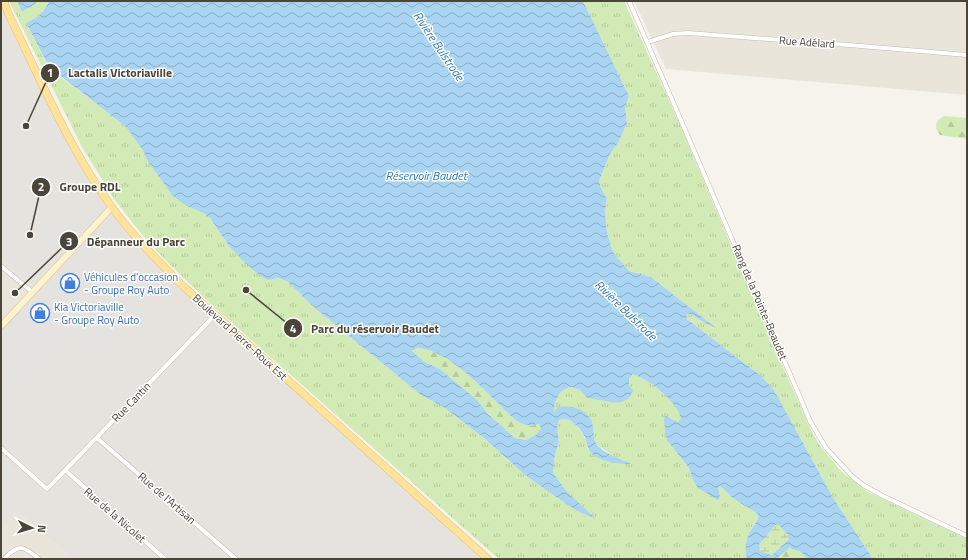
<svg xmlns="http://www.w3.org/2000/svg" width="968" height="560" font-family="'Titillium Web',sans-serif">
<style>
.residential{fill:#eae5da}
.industrial{fill:#e6e2dd}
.forest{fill:url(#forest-firs)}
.wetland{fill:url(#wetland-marsh)}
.park{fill:url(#park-tufts)}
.parking{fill:#e5e3e0;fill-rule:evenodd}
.water{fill:url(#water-waves);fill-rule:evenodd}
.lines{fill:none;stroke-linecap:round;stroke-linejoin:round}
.street-casing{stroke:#c2bbae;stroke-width:5}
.secondary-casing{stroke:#d6c79b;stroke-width:7}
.primary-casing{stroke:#e6c16a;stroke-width:8}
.street{stroke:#fff;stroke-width:4}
.secondary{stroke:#fff3cd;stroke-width:6}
.primary{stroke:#ffe39c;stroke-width:7}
.labels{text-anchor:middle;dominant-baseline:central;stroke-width:3;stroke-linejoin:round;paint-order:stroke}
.street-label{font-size:11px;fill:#4b4439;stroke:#fff}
.shop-label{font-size:11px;fill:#366cbe;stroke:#fff;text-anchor:start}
.water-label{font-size:12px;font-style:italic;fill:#2e7ab2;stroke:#fff}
.leader{fill:none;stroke:#4b4439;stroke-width:1.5}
.callout-dot{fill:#4b4439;stroke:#fff;stroke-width:1.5}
.mark-label{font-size:12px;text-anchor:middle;font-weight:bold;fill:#fff}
.callout-label{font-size:12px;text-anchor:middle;font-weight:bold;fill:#4b4439;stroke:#fff;stroke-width:3;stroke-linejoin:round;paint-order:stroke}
</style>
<defs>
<pattern id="forest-firs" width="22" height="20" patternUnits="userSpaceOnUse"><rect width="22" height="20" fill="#d2eab5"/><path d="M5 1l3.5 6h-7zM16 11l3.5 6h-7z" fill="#b6ca9c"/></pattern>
<pattern id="wetland-marsh" width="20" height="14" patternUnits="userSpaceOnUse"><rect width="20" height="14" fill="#d2eab5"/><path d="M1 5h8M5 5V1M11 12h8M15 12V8" fill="none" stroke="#b6ca9c"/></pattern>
<pattern id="park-tufts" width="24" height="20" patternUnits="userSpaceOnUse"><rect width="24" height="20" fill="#d2eab5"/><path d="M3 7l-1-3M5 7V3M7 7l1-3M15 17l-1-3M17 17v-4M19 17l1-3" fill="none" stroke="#b6ca9c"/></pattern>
<pattern id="water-waves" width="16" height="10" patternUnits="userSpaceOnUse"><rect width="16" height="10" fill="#a9d4f2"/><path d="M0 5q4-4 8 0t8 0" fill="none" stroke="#8caec5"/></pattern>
</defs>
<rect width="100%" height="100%" fill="#f6f3ec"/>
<path class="residential" d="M634,1H967V95L666,69Z
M1,258L33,287L1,321Z
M17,511L73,559H1V531Z"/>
<path class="industrial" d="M1,3L8,13L92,178L146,248L488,559H73L17,511L1,531V321L33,287L1,258Z"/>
<path class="forest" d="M945,116L967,118V139L940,135C933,127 936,119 945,116Z
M417,348C446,349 480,386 500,405C506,412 518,424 527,425C531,426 536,425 539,424L541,428L537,434L526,440L515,438L488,414L477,400L440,369L425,362L412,351Z
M789,548L801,552L808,559H776Z"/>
<path class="wetland" d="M775,525H779L789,535V539L772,555L759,551V545Z"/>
<path class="park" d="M9,1H17L22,12L35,4L37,1H49C43,14 39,16 26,23L46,63L62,78L126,127L142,149L147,160L153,168L210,218L229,246L269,280L278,278L287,281L316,309L421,395L445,408L485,439L525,475L546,490L577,511L594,518L568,493L553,473L555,454L559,442L557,428L559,420C568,415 580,428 584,436C586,440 587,445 588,449L611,454C595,444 592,443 593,423L554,412C553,406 557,395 562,391C564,389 568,388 571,387L580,390L587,398C604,399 615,407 630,397L629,379L633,374C649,379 679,403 682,419L678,422L667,416L675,450L689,468L693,480L720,497L718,487L720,486L734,499L758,514C759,520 754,524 751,529C748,537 745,551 747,559H499L215,308L165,260L140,232L114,199L81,145Z
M583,1H624L681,127L775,349L812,432L820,446L841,471L868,492L967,539V559H873L832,496L774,390L761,376L687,319L686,315L690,314L714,327L651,277L629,271L613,252L607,233L605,212L607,199L601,188L599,181L610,154L618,143L627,123L625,107L629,96Z"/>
<path class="parking" d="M60,209L82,230L59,254L41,237L43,235L40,232Z
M101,227L109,233H114L167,286L95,364L65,337L13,392L1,381V352L16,367L24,358L9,343L1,352V338L5,333L3,331L15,318L17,319L21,314L20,313L39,292L42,294L46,288L45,287L70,260L79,267L81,263L73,256ZM107,239L135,264L117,284L96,266L94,267L87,261ZM71,278L90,295L85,302L65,285ZM43,306L59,320L49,332L33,318Z
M1,243L35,273L31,278L30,277L28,280L1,257Z
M1,455L18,470L1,489Z"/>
<path class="water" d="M17,1H37L35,4L22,12Z
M49,1H583L629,96L625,107L627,123L618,143L610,154L599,181L601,188L607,199L605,212L607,233L613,252L629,271L651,277L716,328L707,324L690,314L686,315L687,319L761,376L774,390L832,496L873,559H808L801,552L789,548L776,559H747C744,548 746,538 752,528C755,524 759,520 758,514L734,499L720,486L718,487L720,497L718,500L698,488L693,480L689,468L667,440L665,431L664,417L666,416L678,422L681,419C679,403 649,379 633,374L629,379V386L633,390C628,411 601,399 587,398L580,390L571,387C568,388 564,389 562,391C557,395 553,406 554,412L558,407C569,404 588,409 592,422C595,431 591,438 598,446C606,454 620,459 631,464C619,464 606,463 595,456C588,452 587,444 585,437C581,429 569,415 559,420L557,428L559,442L555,454L553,473L568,493L596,519L577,511L546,490L525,475L485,439L445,408L421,395L316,309L287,281L278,278L269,280L262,277L243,261L229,246L210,218L204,213L187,206L173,196L147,160L142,149L126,127L49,67L26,23C39,16 43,14 49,1ZM417,348C446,349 480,386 500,405C506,412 518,424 527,425C531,426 535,425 539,424L541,428L537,434L526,440L515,438L488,414L477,400L440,369L425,362L412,351ZM775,525H779L788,535L789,539L772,555L760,551L759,545Z"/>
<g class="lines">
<defs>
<path id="street" d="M629,1L683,125L799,395L810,421L826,448L852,476L863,485L883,496L967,536
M648,42L673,34L688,33L849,45L967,55
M1,266L32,292
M97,438L236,559
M1,448L47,489L215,315
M65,470L165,559
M4,559C19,543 24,546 39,559"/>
<path id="secondary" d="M1,326L112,207"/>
<path id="primary" d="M4,1L8,13C40,78 68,147 111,206C132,235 158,261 183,286L488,559"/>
</defs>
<use href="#street" class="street-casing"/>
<use href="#secondary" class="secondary-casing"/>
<use href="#primary" class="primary-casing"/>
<use href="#street" class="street"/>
<use href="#secondary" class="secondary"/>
<use href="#primary" class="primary"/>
</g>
<defs>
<symbol id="shop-ring" viewBox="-11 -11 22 22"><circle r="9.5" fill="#fff" stroke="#3f7fe0" stroke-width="1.5"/><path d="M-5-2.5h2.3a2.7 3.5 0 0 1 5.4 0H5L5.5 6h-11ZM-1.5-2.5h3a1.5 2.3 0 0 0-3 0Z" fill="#3f7fe0"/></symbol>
</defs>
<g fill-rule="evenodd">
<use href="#shop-ring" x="59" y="272" width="22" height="22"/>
<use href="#shop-ring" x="29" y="302" width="22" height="22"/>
</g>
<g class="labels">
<g class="street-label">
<text transform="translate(807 42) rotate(4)">Rue Adélard</text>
<text transform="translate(760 302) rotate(67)">Rang de la Pointe-Beaudet</text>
<text transform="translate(240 337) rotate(42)">Boulevard Pierre-Roux Est</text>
<text transform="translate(131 402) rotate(-46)">Rue Cantin</text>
<text transform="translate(167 498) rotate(41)">Rue de l'Artisan</text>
<text transform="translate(115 515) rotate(41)">Rue de la Nicolet</text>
</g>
<g class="shop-label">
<text x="84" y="277">Véhicules d'occasion<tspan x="84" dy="13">- Groupe Roy Auto</tspan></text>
<text x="54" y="307">Kia Victoriaville<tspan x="54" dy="13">- Groupe Roy Auto</tspan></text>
</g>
<g class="water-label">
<text transform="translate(439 46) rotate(56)">Rivière Bulstrode</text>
<text x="426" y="175">Réservoir Baudet</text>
<text transform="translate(626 310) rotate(44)">Rivière Bulstrode</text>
</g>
</g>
<path class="leader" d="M26 126L50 73M30 235L41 187M15 293L69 241M246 290L293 328"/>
<g class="callout-dot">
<circle cx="26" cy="126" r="4"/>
<circle cx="30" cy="235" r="4"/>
<circle cx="15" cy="293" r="4"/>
<circle cx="246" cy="290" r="4"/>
<circle cx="50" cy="73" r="10"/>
<circle cx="41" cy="187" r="10"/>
<circle cx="69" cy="241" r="10"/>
<circle cx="293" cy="328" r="10"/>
</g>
<g class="mark-label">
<text x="50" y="77">1</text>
<text x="41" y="191">2</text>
<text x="69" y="246">3</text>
<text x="293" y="333">4</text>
</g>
<g class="callout-label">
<text x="120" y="77">Lactalis Victoriaville</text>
<text x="90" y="191">Groupe RDL</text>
<text x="136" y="246">Dépanneur du Parc</text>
<text x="375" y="333">Parc du réservoir Baudet</text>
</g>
<rect width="968" height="560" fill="none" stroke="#4b4439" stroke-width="4"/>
<g transform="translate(32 528) rotate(95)" stroke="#ffffff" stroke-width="3" paint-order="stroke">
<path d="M0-3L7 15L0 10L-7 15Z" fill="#4b4439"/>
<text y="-6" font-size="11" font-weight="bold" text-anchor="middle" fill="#4b4439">N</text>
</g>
</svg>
